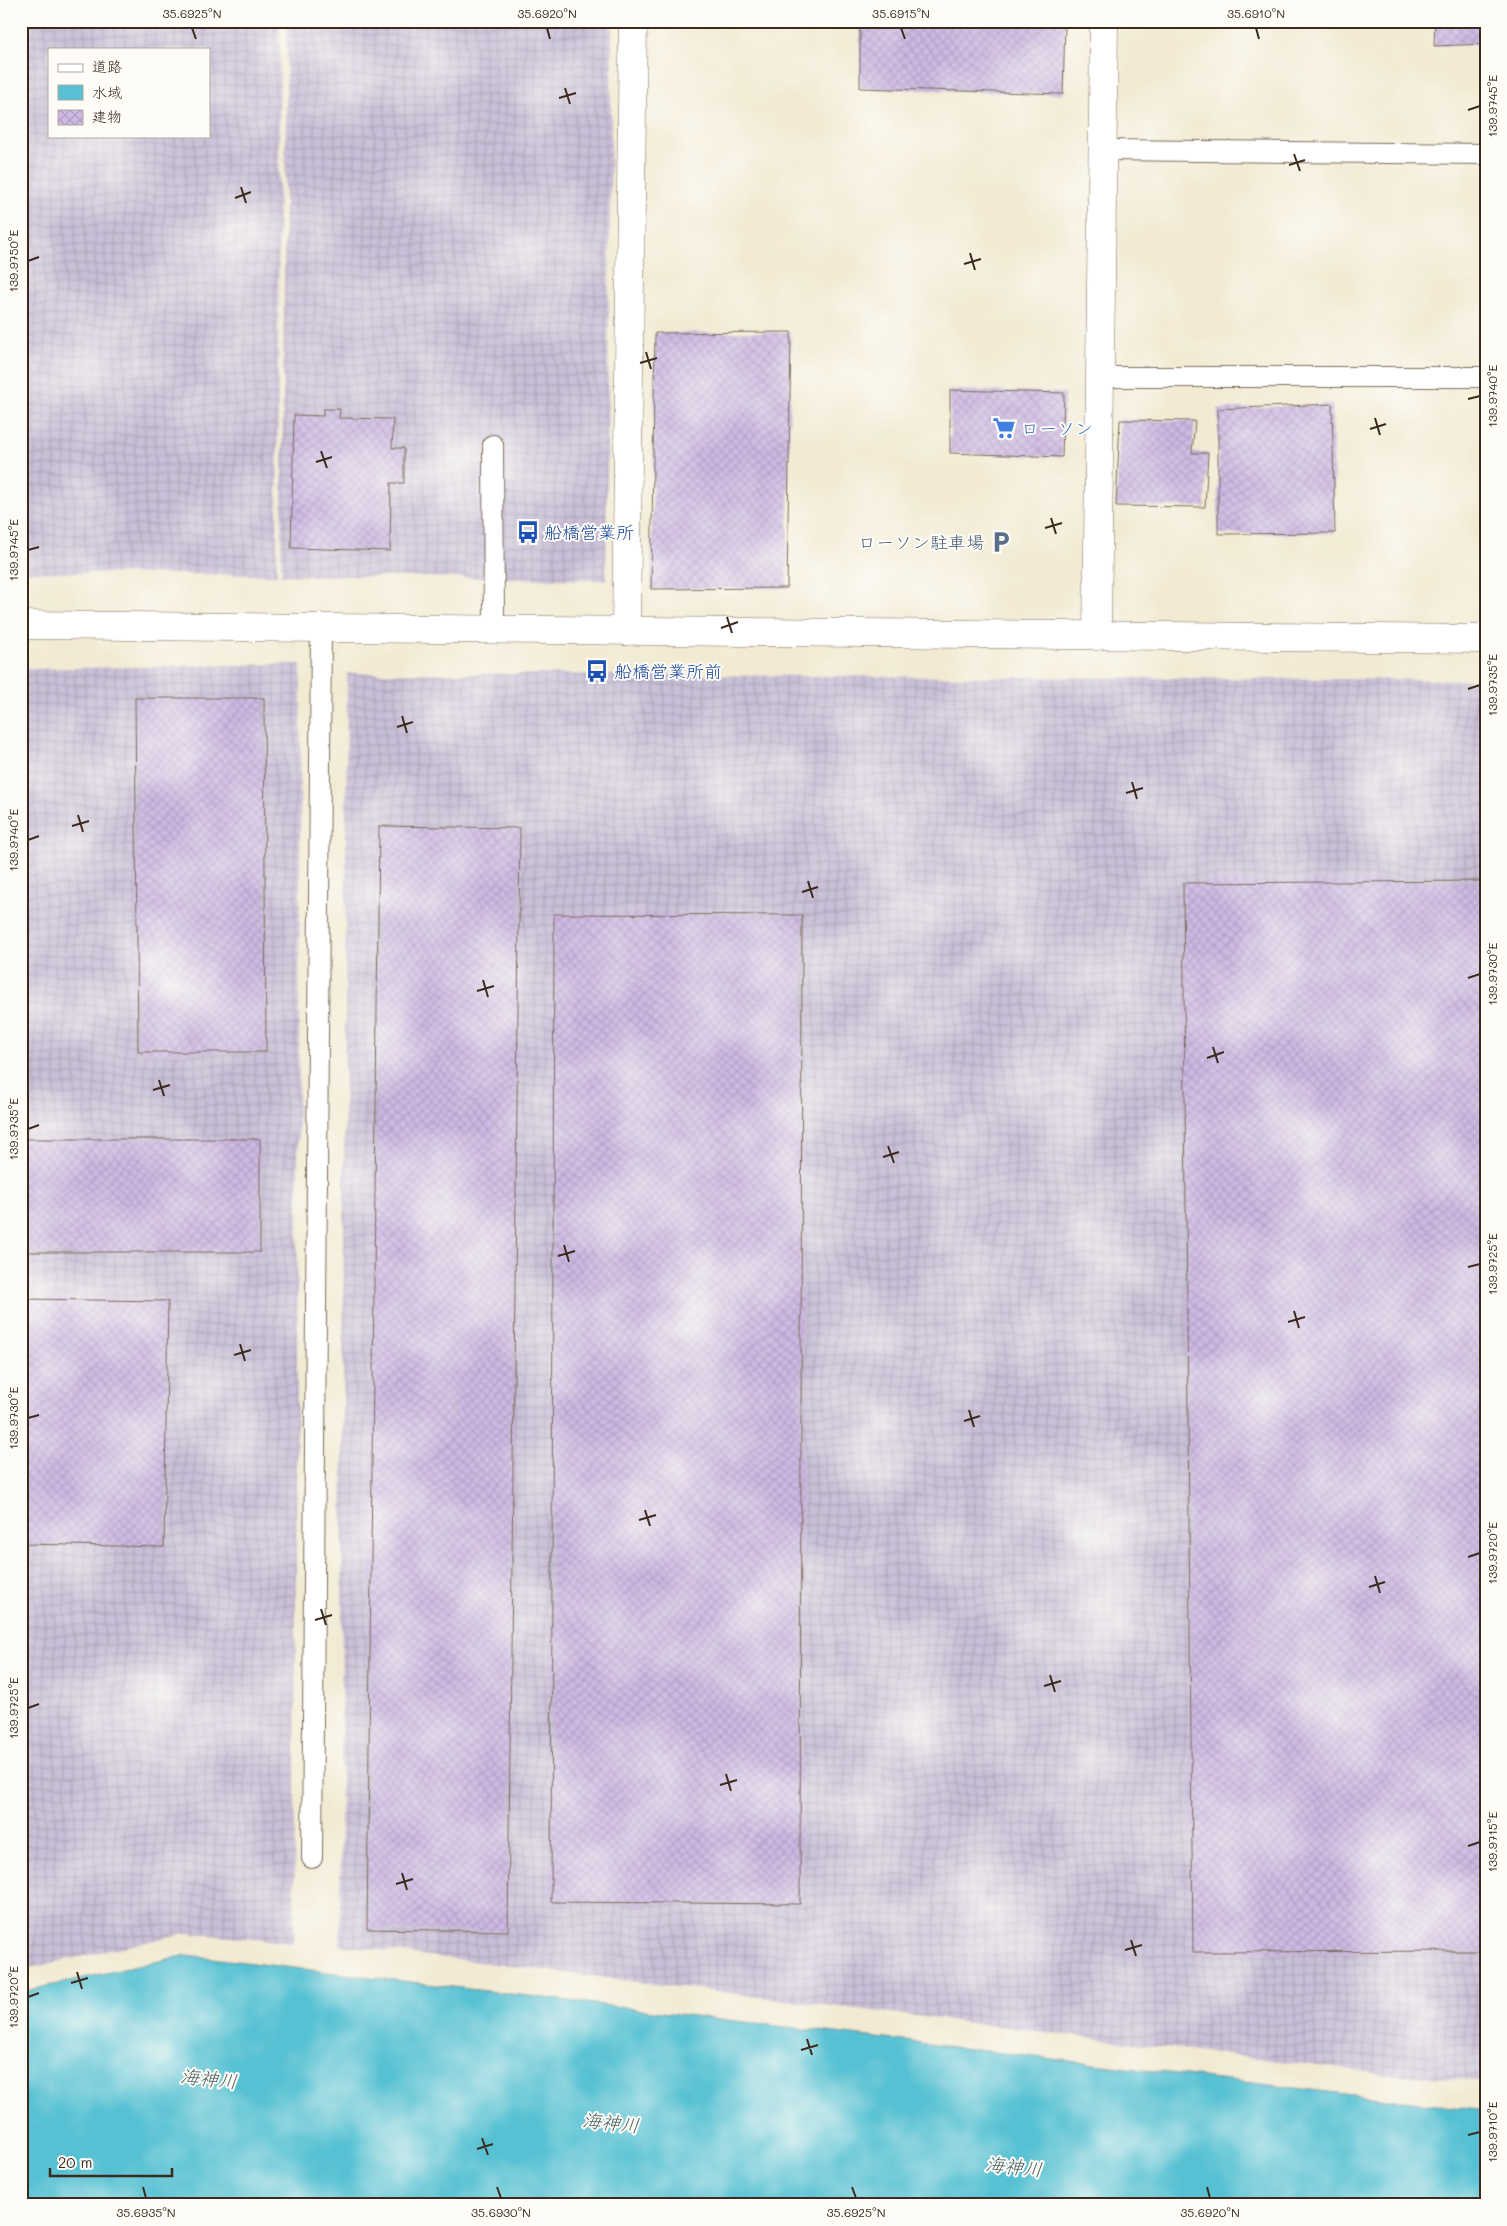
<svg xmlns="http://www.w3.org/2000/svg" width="1507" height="2226" font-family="Mali,'Klee One',sans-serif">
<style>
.industrial{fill:url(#industrial-grid);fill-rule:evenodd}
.water{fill:#57c1d3;stroke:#497678}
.building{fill:url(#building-cross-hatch)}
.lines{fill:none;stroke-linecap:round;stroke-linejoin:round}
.service-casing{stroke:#7b6d5d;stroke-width:22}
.minor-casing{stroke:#7b6d5d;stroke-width:29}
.tertiary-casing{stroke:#7b6d5d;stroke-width:29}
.service{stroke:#fff;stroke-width:20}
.minor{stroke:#fff;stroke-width:28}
.tertiary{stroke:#fff;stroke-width:28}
.ticks{fill:none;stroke:#3b2a1e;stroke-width:2}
.labels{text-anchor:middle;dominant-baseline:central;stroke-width:4;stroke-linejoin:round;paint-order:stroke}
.shop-label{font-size:18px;fill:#366cbe;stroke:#fdfcf7;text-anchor:start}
.transit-label{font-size:18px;fill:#164399;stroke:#fdfcf7;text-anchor:start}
.service-label{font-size:18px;fill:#4e5e75;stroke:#fdfcf7;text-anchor:end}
.water-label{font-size:19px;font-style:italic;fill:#455f5d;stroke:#fdfcf7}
.neatline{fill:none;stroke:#3b2a1e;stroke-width:2}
.ticks-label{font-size:12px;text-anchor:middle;fill:#3b2a1e}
</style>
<defs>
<pattern id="industrial-grid" width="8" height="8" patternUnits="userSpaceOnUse" patternTransform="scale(1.25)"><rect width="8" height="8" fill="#c9bfd7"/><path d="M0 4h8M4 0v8" fill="none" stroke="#aea4b8"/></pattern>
<pattern id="building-cross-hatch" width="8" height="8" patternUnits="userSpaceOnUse" patternTransform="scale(1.25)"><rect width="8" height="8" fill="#ceb9e3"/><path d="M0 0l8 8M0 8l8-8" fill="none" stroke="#b29fc2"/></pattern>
</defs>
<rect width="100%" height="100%" fill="#fdfcf7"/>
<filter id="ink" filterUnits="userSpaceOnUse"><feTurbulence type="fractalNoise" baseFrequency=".02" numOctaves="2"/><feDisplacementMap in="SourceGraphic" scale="10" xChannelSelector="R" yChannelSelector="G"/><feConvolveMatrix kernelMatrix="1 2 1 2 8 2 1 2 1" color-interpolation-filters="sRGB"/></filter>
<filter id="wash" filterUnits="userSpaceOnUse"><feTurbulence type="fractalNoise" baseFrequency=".0096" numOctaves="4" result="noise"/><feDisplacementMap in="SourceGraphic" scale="20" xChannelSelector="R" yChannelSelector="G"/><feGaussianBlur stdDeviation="1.12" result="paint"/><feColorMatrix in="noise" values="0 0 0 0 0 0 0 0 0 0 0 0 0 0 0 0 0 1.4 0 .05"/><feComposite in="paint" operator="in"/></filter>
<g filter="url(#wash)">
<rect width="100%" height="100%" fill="#f2ead3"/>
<path class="industrial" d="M21,21H280L277,575L21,572ZM49,49H209V136H49Z
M287,21H612L606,580L281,575Z
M301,664L294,1943L186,1933L21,1970V669Z
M347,673L1486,680V2081L1375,2073L340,1945Z"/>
<path class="water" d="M186,1955L1486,2111V2205H21V1992Z"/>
<g id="blocks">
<path class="building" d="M860,21H1065L1063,94L860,88Z
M1435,21H1486V44L1434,46Z
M791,332L787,588L651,589L655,333Z
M950,390L1064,393L1062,457L950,453Z
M1332,404L1335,533L1218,534V409Z
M323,409H340L339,418L393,419L392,448H404V483H391L390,551L291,548L294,415L323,416Z
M1120,420L1195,421L1192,453H1208L1205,507L1116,506Z
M135,698H264L266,1052H138Z
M379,826L520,828L508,1931L367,1929Z
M1486,881V1951L1193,1952L1183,883Z
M554,914L802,915L800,1904L551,1902Z
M21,1139H260V1252H21Z
M21,1299L168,1301L164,1547L21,1544Z"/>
</g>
</g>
<g filter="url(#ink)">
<use href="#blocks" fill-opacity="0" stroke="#7b6d5d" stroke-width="1"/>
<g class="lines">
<defs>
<path id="service" d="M1102,150L1486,154
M1100,377H1486
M493,445L494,629
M312,1858L321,627"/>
<path id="minor" d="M626,631L633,21
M1097,636L1104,21"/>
<path id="tertiary" d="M21,625L1486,639"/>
</defs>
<use href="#service" class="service-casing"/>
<use href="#minor" class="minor-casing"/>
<use href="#tertiary" class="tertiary-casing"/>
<use href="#service" class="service"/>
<use href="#minor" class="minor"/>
<use href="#tertiary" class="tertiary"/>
</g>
</g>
<path class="ticks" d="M192,28L196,39M547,28L550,39M901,28L905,39M1256,28L1259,39M565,88L570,104M559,98L576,93M1468,110L1480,106M1294,154L1300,171M1289,165L1305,160M241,187L246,203M235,198L251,192M970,253L975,270M28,261L39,257M964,264L981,259M646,352L651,369M640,363L657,358M1468,399L1480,396M1375,418L1380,435M1370,429L1386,424M321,451L327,468M316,462L332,457M1051,518L1056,534M1045,528L1062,523M28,550L39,547M727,617L732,633M721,628L738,622M1468,689L1480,685M402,716L407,733M397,727L413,722M1132,782L1137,799M1126,793L1143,788M78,815L83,832M72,826L89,821M28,840L39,836M808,881L813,898M802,892L818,887M1468,978L1480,974M483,980L488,997M477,991L494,986M1213,1047L1218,1063M1207,1058L1224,1052M159,1080L164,1096M153,1090L170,1085M28,1129L39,1125M888,1146L894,1163M883,1157L899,1152M564,1245L569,1262M558,1256L575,1251M1468,1267L1480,1264M1294,1311L1299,1328M1288,1322L1305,1317M240,1344L245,1361M234,1355L251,1350M969,1410L974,1427M28,1418L39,1415M964,1421L980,1416M645,1510L650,1526M639,1520L656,1515M1468,1557L1480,1553M1375,1576L1380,1593M1369,1587L1385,1582M321,1609L326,1625M315,1620L332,1615M1050,1675L1055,1692M1044,1686L1061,1681M28,1708L39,1704M726,1774L731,1791M720,1785L737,1780M1468,1846L1480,1842M402,1873L407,1890M396,1884L413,1879M1131,1940L1136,1956M1125,1950L1142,1945M77,1972L82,1989M71,1983L88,1978M28,1997L39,1993M807,2039L812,2055M801,2050L818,2045M1468,2135L1480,2132M482,2138L488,2155M477,2149L493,2144M143,2187L146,2198M497,2187L501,2198M852,2187L856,2198M1207,2187L1210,2198"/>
<defs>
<symbol id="supermarket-bare" viewBox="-9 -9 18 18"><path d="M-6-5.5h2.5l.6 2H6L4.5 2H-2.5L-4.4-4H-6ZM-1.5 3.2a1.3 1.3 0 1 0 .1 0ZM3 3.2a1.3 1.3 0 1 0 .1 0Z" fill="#3f7fe0" stroke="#fdfcf7" stroke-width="2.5" paint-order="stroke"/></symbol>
<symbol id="bus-bare" viewBox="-9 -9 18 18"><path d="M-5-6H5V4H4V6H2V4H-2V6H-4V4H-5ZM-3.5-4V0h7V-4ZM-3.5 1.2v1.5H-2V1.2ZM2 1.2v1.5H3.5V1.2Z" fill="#1a4fb4" stroke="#fdfcf7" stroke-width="2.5" paint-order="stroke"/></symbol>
<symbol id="parking-bare" viewBox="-9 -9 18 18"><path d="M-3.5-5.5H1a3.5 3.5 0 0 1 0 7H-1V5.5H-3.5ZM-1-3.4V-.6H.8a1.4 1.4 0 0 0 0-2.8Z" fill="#5c6f8a" stroke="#fdfcf7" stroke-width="2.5" paint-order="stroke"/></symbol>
</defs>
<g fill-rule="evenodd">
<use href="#supermarket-bare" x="988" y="412" width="32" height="32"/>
<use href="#bus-bare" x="512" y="516" width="32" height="32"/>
<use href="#parking-bare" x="985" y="526" width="32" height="32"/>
<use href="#bus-bare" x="581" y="655" width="32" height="32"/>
</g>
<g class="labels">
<g class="shop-label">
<text x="1021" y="428">ローソン</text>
</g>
<g class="transit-label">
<text x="544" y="532">船橋営業所</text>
<text x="614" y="671">船橋営業所前</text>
</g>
<g class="service-label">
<text x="984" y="542">ローソン駐車場</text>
</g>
<g class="water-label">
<text transform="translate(209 2078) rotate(6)">海神川</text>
<text transform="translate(611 2122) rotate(6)">海神川</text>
<text transform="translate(1014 2166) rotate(6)">海神川</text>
</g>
</g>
<rect width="1507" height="2226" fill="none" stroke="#fdfcf7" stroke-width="55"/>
<rect x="48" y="48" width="162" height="90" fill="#fdfcf7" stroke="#afa8a0"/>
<rect x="58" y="64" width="25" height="8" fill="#ffffff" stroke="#afa8a0"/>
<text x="92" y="72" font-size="15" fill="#3b2a1e">道路</text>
<rect x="58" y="85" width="25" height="15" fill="#57c1d3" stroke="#afa8a0"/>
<text x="92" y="98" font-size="15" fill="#3b2a1e">水域</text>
<rect x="58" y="110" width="25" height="15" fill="url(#building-cross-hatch)" stroke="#afa8a0"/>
<text x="92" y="122" font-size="15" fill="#3b2a1e">建物</text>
<path d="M50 2168v8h122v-8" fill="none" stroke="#3b2a1e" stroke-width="2.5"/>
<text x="58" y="2168" font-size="15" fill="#3b2a1e" stroke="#fdfcf7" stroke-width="4" paint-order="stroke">20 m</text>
<rect x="28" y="28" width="1452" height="2170" class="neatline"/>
<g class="ticks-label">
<text x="192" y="18">35.6925°N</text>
<text x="547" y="18">35.6920°N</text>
<text x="901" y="18">35.6915°N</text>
<text x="1256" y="18">35.6910°N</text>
<text transform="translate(1493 106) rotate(-90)" y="4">139.9745°E</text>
<text transform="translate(14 261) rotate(-90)" y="4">139.9750°E</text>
<text transform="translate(1493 396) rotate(-90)" y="4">139.9740°E</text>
<text transform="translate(14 550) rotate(-90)" y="4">139.9745°E</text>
<text transform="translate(1493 685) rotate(-90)" y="4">139.9735°E</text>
<text transform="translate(14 840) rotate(-90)" y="4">139.9740°E</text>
<text transform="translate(1493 974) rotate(-90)" y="4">139.9730°E</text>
<text transform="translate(14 1129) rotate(-90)" y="4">139.9735°E</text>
<text transform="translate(1493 1264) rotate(-90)" y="4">139.9725°E</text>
<text transform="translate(14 1418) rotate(-90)" y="4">139.9730°E</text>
<text transform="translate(1493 1553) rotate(-90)" y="4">139.9720°E</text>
<text transform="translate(14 1708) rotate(-90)" y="4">139.9725°E</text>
<text transform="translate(1493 1842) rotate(-90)" y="4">139.9715°E</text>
<text transform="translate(14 1997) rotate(-90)" y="4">139.9720°E</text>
<text transform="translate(1493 2132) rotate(-90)" y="4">139.9710°E</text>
<text x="146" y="2217">35.6935°N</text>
<text x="501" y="2217">35.6930°N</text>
<text x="856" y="2217">35.6925°N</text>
<text x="1210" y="2217">35.6920°N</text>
</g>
</svg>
